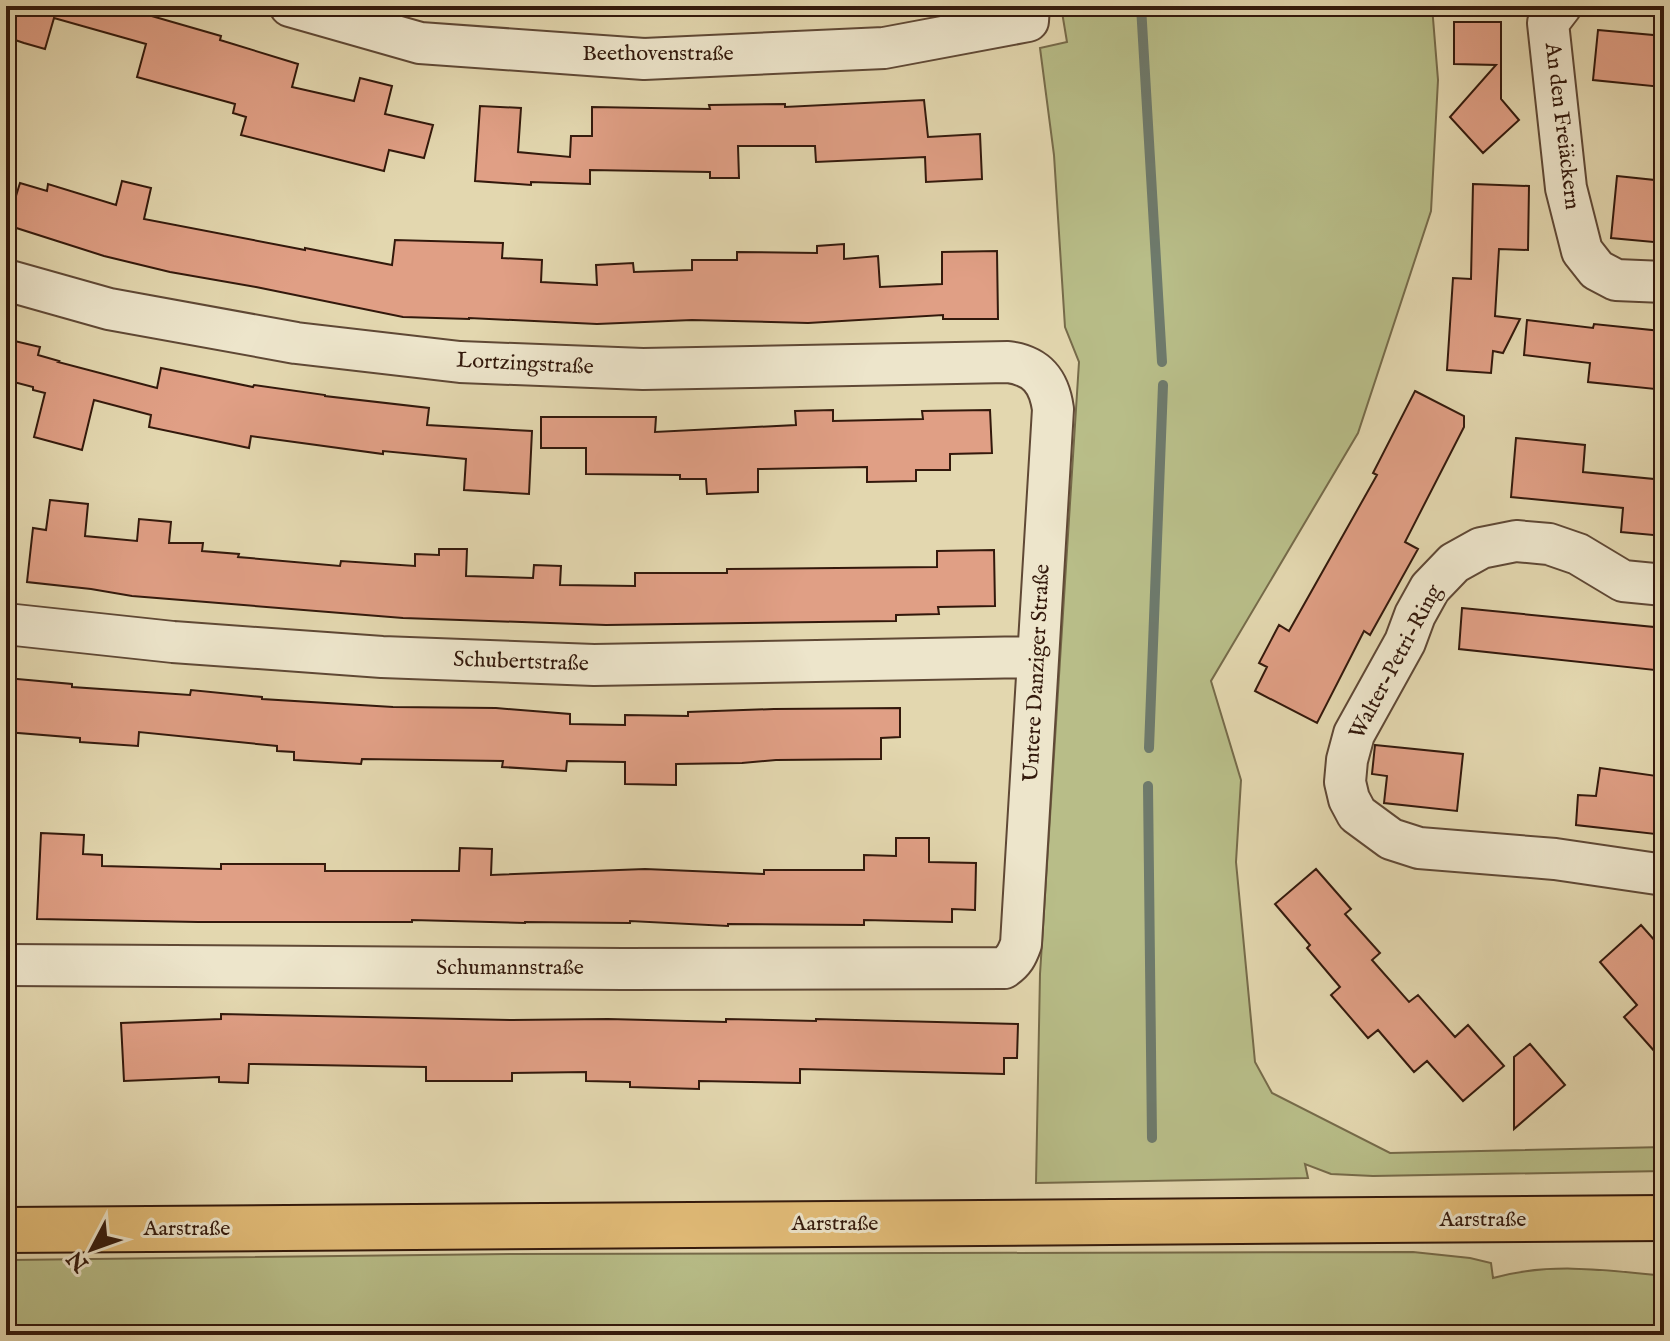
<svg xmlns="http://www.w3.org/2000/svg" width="1670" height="1341" font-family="'IM FELL English',serif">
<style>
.green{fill:#b8bd88;stroke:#766b4a;stroke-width:2}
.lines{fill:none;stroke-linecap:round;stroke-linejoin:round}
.stream{stroke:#6e7a6c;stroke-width:10}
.building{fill:#e09f85;stroke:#33190c;stroke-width:2}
.street-casing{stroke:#5f4835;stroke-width:44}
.primary-casing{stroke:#33190c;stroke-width:48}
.street{stroke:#ede5cb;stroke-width:40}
.primary{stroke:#e2bc78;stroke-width:44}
.labels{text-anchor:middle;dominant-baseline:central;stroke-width:6;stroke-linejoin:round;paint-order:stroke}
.street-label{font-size:22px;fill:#33190c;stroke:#ede5cb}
</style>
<rect width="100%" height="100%" fill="#e3d7af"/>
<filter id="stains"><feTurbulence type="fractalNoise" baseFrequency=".0025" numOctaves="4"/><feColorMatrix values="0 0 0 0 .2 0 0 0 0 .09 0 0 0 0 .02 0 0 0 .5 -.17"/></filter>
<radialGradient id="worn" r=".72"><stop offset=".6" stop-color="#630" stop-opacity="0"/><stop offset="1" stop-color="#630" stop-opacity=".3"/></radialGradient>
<path class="green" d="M1061,6H1432L1438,80L1431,211L1358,433L1211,681L1241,780L1236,862L1255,1062L1272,1093L1390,1153L1664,1147V1171L1373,1176L1331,1174L1305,1164L1308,1178L1036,1183L1040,974L1079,362L1065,327L1054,155L1040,48L1067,42Z
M1413,1252L1470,1258L1491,1263L1493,1278C1548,1262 1608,1270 1664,1276V1335H6V1268L10,1260L509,1254Z"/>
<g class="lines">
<path class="stream" d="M1141,6L1162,362
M1149,748L1163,385
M1148,786L1152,1138"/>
</g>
<path class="building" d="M12,6H117L221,36L220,40L298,64L292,87L354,101L360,78L392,86L385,114L433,125L424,158L389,150L384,171L241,135L246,117L233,113L235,104L137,77L146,44L54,18L45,49L24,43L6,37V26Z
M1454,22H1501V99L1519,120L1483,153L1450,117L1496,65L1454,64Z
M1598,30L1664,36L1662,87L1593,80Z
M924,100L928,137L980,134L982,179L926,182L925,157L816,162L815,146H738L739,178H710V172L590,170V184L531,182V185L475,181L480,106L521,108L518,152L570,157L571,136H592V107L710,109L709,105L785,104V107Z
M1617,176L1664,181V243L1611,238Z
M122,181L151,188L144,219L305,250V248L392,265L395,240L503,243L502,258L542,260L541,282L597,285L596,265L633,263L634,272L692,270V260H737V252L817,253V246L844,244V259L878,256L880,287L942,284V252L997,251L998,319H943V315L808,323L692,320L597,324L469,318V319L403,317L256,287L170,272L104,256L7,225L20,183L47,191L48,184L116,205Z
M1473,184L1529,186L1528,250L1499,249L1495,316L1520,319L1503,353L1493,351L1491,373L1447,370L1453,278L1471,279Z
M1527,320L1593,328L1594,324L1661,331L1655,389L1588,382L1590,363L1524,355Z
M6,339L40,347L38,355L59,361L58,362L157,388L161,368L253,387L254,385L325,395V396L429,408L427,425L532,431L529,494L464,490L466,459L383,451V454L251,436L249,448L149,427L151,415L94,400L82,450L34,437L45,393L33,390V387L6,380Z
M1415,391L1464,416V427L1405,542L1418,549L1370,635L1364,631L1317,723L1255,691L1267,667L1259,663L1279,625L1289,631L1377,475L1373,473Z
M833,410V421L923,419L922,411L990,410L992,453L950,454V470H916V481L867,482V467L758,469V492L707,494L706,479H680V475L586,474V448H541V417H656L655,432L796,425L795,411Z
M1516,438L1585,445L1583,472L1664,480V536L1621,532L1623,508L1511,497Z
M50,500L88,504L85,536L137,541L139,519L171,522L169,543H203L202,551L239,554L238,557L340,566L341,561L415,566V554L439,555V549H467L466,576L533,578L534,565L561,566L560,585L635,586V573H727V569L937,567V551L994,550L995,606L938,607L939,614L896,615V621L606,625L403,618L132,596L91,589L27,582L33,528L46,530Z
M1462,608L1664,628V671L1459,649Z
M6,678L72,684V687L190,695L191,690L262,697V699L393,707L496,708L570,714V724L625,725V715L688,716V712L774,709L900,708V737L881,738V759L776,760L742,763L676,764V785L625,784V762L567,761L566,771L502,767L503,761L362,759L361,764L294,760V752L277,751V746L139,732L138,746L80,742V738L6,732Z
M1375,745L1463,754L1457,811L1384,803L1387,776L1372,774Z
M1600,768L1664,777V835L1576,825L1578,795L1596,796Z
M41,833L84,835L83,854L102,855V866L221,869V864H325V871H459L460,848L492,849L491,875L645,869L764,874V870H864V855L896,856V838H929V862L976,863L975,910L952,909V922L864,920V925L728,924V926L630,921V923L525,922V923L412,920V922H198L37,919Z
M1316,869L1351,909L1345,914L1380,953L1372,960L1409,1002L1418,995L1455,1037L1468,1025L1504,1066L1463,1101L1427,1061L1414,1072L1378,1030L1368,1038L1331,995L1340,987L1307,948L1310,945L1275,904Z
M1641,925L1664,951V1062L1624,1017L1637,1005L1600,962Z
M221,1014L512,1020L608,1019L726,1022V1019L816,1021V1019L1018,1024L1017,1058H1004V1074L800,1069V1083L699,1081V1089L630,1087V1082L586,1081V1072L512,1073V1081H426V1067L249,1064L248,1083L219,1082V1077L124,1081L121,1023L221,1019Z
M1530,1044L1565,1085L1514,1129V1057Z"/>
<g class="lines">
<defs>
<path id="street" d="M290,6L420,43L644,59L884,48L1028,21L1029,6
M1561,6L1548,23L1566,188L1582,251L1597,270L1616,280L1664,282
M6,280L109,309L296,343L460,362L643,369L1008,362C1037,366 1049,381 1053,409L1021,944C1017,955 1014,961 1004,968L623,969L6,965
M1664,585L1623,581L1578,554L1549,544L1516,541L1481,548L1454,563L1430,588L1415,615L1405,642L1354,734L1347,760L1345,782L1349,799L1357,814L1391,839L1419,848L1555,859L1664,875
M6,624L173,642L382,657L594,665L1038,657"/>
<path id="primary" d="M6,1230L1664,1218"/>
</defs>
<use href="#street" class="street-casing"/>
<use href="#primary" class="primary-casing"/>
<use href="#street" class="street"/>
<use href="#primary" class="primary"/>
</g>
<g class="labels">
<g class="street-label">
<text x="658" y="54">Beethovenstraße</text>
<text transform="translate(1562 126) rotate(83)">An den Freiäckern</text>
<text transform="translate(525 364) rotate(3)">Lortzingstraße</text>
<text transform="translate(521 662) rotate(2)">Schubertstraße</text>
<text transform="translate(1396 662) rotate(-62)">Walter-Petri-Ring</text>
<text transform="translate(1037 673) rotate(-87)">Untere Danziger Straße</text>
<text x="510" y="968">Schumannstraße</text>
<text x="1483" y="1220">Aarstraße</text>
<text x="835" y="1224">Aarstraße</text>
<text x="187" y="1229">Aarstraße</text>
</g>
</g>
<rect width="1670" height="1341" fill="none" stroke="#e3d7af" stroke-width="32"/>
<rect x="8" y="8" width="1654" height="1325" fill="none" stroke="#33190c" stroke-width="4"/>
<rect x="16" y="16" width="1638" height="1309" fill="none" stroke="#33190c" stroke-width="2"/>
<g transform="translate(92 1249) rotate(229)" stroke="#ede5cb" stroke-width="6" paint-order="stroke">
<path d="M0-6L14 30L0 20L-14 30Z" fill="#33190c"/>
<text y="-12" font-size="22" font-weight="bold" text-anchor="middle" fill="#33190c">N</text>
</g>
<rect width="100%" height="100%" filter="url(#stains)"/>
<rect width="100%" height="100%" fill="url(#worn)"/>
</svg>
